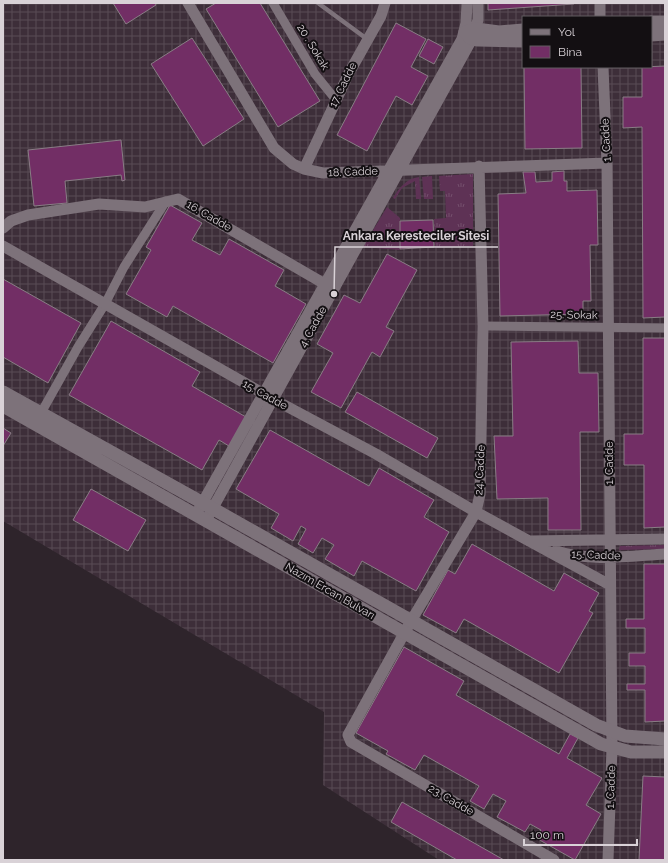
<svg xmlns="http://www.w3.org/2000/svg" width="668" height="863" font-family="Raleway,sans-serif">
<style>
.industrial{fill:url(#industrial-grid);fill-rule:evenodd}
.grass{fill:url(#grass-tufts)}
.building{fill:#722e65;stroke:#897d85}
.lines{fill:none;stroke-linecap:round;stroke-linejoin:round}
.service{stroke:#7d727a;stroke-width:4.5}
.minor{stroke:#7d727a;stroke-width:9}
.tertiary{stroke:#7d727a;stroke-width:11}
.secondary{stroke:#7d727a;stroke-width:13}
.labels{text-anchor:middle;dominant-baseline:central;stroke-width:4;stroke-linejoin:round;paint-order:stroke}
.street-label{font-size:11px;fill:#d9d2d7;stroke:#130f12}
.leader{fill:none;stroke:#d9d2d7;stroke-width:1.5}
.callout-dot{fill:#d9d2d7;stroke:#130f12;stroke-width:1.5}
.callout-label{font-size:12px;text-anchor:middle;font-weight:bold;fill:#d9d2d7;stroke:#130f12;stroke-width:4;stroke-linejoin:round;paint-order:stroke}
</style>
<defs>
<pattern id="industrial-grid" width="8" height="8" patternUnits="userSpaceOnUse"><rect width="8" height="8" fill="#3d2e39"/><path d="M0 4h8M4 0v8" fill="none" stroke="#584b55"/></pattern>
<pattern id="grass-tufts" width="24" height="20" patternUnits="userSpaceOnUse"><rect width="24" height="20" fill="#5e3255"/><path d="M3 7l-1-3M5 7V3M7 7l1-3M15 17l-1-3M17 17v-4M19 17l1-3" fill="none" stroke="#744f6d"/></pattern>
</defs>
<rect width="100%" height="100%" fill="#2e242b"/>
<path class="industrial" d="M3,3H665V860H439L323,785L324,712L3,521ZM523,17H651V67H523Z"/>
<path class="grass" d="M473,174V246L435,248L434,219L446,218L445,191H440L439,176Z
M432,176L433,199H424L422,177Z
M419,177L421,199H416L415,181L402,188L395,199L393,198C400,187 406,179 419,177Z
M387,207L400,218V250L363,247Z
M665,545V549L619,550L620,546Z"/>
<path class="building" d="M113,3H155L156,5L126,24Z
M216,3H260L320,101L278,127L206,9Z
M488,3H574V4L488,10Z
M396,23L426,39L411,67L428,76L412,105L396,96L367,151L337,135Z
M192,38L244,119L203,146L151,64Z
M428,39L443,47L434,64L419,56Z
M665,66V317L643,318L642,127L623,128V97H642V67Z
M524,67H581L582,148L525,149Z
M121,140L125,180L122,181L121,175L65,181L67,203L34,206L28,150Z
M564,171V181H567V191L597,190L598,245H590L591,301H583V314L500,316L498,194L526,193L523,172H535L536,182L552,181V172Z
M170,205L202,223L192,240L220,255L229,239L284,270L275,286L306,304L273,363L173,306L167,317L126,294L151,250L146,247Z
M433,220L434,247L400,249V221Z
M387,254L417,270L386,327L394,331L380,357L372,352L341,408L311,392L333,353L317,344L344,295L360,303Z
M3,279L81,323L48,383L3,357Z
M111,321L200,372L192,386L246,417L229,446L219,440L202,470L69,395Z
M643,338H665V527L644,528V465H624V434H643Z
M578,341L579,373H598L599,432H580L581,530H548V498L497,499L494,436H513L511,342Z
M357,392L438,438L427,458L345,412Z
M3,428L11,433L3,446Z
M270,430L369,486L379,468L434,500L424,517L449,532L416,591L362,561L354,576L325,559L334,545L322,538L313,553L298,544L306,529L301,526L293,541L271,528L279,514L236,489Z
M91,489L146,520L128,551L73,520Z
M472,544L554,591L564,573L599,593L589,611L593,613L559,673L464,619L456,633L423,615L448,570L455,574Z
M644,564H665V721L645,722V690H627V684H645V666H629V653H645V628H626V619H644Z
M404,647L464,681L456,695L559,754L570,734L578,738L567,758L602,778L586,805L601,814L575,860L536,838L541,830L530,824L525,832L497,817L506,801L493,794L484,809L470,801L479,786L424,755L415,770L386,754L388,751L356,733Z
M643,776L665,777V860H639Z
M402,802L504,860H457L391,822Z"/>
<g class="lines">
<path class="service" d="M318,3L367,39"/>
<path class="minor" d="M273,3L315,74L336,100
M483,326L665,328
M41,413L78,347L105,304L124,267L166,201"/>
<path class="tertiary" d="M188,3L274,148L293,164L304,169L323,173L607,163
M600,3V17
M603,67L607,163L612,748L608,860
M479,166L483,326L480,494L476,512L411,621L348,735L351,742L554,860
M304,169L349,73L381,16L385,3
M3,228L11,221L28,215L99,204L145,207L178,199L330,287
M3,246L273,399L376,454L476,512L610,585
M199,509L462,39L466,23L467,3
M209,515L472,39L478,20V3
M529,541L665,539
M556,551C590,562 630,556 665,554"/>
<path class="secondary" d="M651,22H665
M465,32L472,39L478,40L523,41
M465,32L476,29L499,32L523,30
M651,35L665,34
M3,392L203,503L596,725L625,736L665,739
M3,406L601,744L631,752H665"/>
</g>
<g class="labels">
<g class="street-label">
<text transform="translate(313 47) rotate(59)">20 . Sokak</text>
<text transform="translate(343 85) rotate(-64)">17. Cadde</text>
<text transform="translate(606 140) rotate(-93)">1. Cadde</text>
<text transform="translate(353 172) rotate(-2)">18. Cadde</text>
<text transform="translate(209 216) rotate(30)">16. Cadde</text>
<text transform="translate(574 315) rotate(1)">25. Sokak</text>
<text transform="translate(313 327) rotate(-61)">4. Cadde</text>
<text transform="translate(265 395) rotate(29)">15. Cadde</text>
<text transform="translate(609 463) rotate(-90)">1. Cadde</text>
<text transform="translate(480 470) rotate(-87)">24. Cadde</text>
<text transform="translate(596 555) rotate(2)">15. Cadde</text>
<text transform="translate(330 591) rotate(30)">Nazım Ercan Bulvarı</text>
<text transform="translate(611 787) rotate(-88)">1. Cadde</text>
<text transform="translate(451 800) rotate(30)">23. Cadde</text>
</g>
</g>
<path class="leader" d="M334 294L335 247H498"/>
<circle class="callout-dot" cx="334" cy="294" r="4"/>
<g class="callout-label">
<text x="416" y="240">Ankara Keresteciler Sitesi</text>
</g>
<rect width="668" height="863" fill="none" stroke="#d9d2d7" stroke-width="8"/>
<rect x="522" y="16" width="130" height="52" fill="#130f12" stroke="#625d61"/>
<rect x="530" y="29" width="20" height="6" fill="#7d727a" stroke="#625d61"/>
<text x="558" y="36" font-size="12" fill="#d9d2d7">Yol</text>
<rect x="530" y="46" width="20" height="12" fill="#722e65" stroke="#625d61"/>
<text x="558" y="56" font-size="12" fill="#d9d2d7">Bina</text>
<path d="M524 839v6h113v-6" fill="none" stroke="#d9d2d7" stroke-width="2"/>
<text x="530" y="839" font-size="12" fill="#d9d2d7" stroke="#130f12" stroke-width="3" paint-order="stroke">100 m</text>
</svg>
